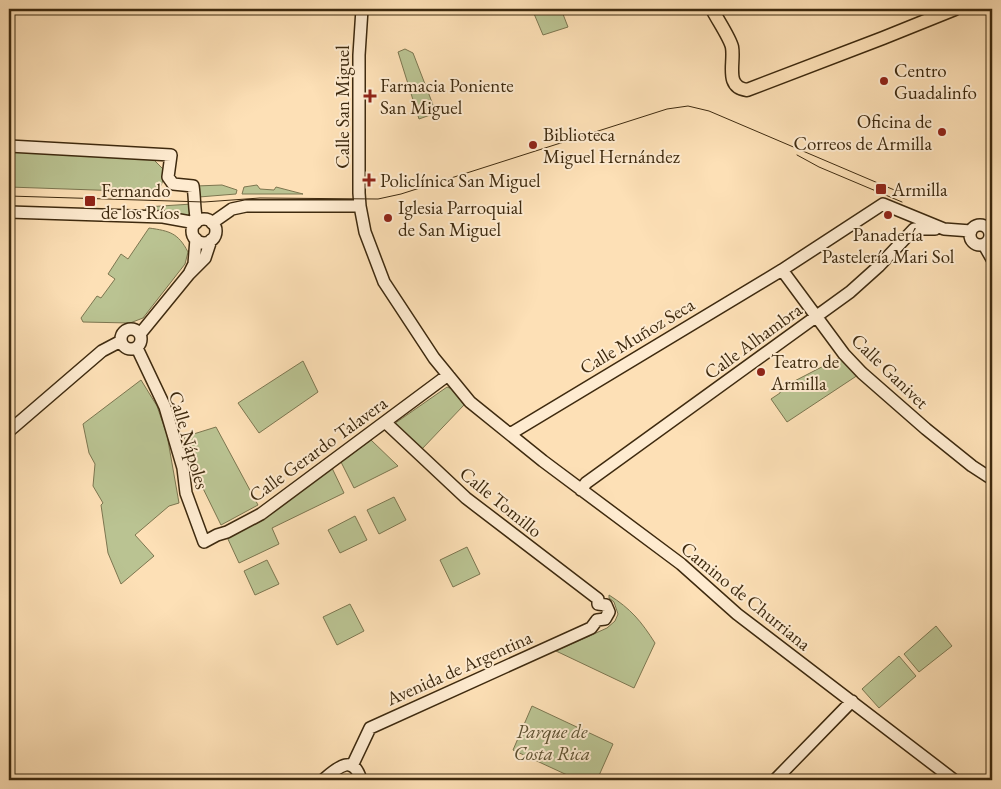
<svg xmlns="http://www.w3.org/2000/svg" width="1001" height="789" font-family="'EB Garamond',serif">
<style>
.green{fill:#bac392;stroke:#7c7650}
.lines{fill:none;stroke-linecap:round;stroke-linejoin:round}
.secondary-casing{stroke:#3e2a0f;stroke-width:14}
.primary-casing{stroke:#3e2a0f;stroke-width:15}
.secondary{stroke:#feebd0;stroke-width:11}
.primary{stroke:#fde0b6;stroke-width:12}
.tram{stroke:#3e2a0f;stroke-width:1}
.poi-dot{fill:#8f2418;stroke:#feebd0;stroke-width:2}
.labels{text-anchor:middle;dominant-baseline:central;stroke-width:4;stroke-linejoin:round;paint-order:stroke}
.poi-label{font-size:19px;fill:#3e2a0f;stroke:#feebd0;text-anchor:start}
.street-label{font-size:19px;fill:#3e2a0f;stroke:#feebd0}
.park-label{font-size:19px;font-style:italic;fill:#5d5030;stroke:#feebd0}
</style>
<rect width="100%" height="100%" fill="#fde0b6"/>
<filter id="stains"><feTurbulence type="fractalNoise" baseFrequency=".004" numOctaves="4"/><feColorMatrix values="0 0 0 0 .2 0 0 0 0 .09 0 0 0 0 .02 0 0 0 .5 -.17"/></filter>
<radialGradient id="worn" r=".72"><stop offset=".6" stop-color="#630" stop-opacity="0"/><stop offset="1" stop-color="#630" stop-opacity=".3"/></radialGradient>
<path class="green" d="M532,9H561L568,27L543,35Z
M405,49L413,53L435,110L433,114L419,119L398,52Z
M15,151L153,159L163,169C164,178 163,190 152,192L9,187V152Z
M222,185L237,190L236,194L199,197L196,186Z
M257,185L260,189L274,190L276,187L303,194H242L244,187Z
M192,204L191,214L189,216L146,212V207Z
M149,228C170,231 178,233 188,252L185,264L143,318L130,323L83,322L81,318L97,296L101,298L115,279L108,274L121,254L128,259Z
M841,357L858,375L787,422L771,399L780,393L781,388Z
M303,361L318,392L259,433L238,403Z
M141,380L157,406L167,435L179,503L169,506L135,535L154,556L121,584L108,553L101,505L103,503L93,486L95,464L89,453L83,424Z
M447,387L452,389L464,405L421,450L394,424Z
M216,427L258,505L221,525L190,462L184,437Z
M371,440L398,466L354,488L341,462Z
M332,468L344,493L272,528L279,544L239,563L227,537L266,516Z
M394,497L406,520L379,534L367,510Z
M355,516L367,540L340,553L328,530Z
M467,547L480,574L453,587L440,560Z
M267,560L279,584L255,595L244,571Z
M609,595C631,609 641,621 655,643L634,688L556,651L607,628L615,621L618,614L614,602L609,598Z
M350,604L364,631L337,645L323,617Z
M936,626L952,646L919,672L904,654Z
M899,656L916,676L879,708L862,689Z
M532,706L613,744L597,780H578L513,750Z"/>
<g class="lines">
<defs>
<path id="secondary" d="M362,9L359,55V193L360,206L365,232L384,282L434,358L470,402L543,461L681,564L737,614L954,780
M9,146L171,155L168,177L173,184L193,186C195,198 194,210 197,222
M9,212L163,217L196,223
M192 231a12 12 0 1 1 24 0a12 12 0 1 1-24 0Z
M212,223L232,209L246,206H360
M970 235a10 10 0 1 1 20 0a10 10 0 1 1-20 0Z
M984,245L992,259
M782,270L844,354L862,373L926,429L972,466L992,479
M190,272L194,264L196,239
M121 339a10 10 0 1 1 20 0a10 10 0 1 1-20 0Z
M140,334L189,274L205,258L211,240
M137,348L165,407L183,468L186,493L204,542L217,535L227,532L261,514L448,375
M385,422L466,498L598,599V604
M9,431L102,351L121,341
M510,434L782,270L883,204L944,229L971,231
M581,490L586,483L850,292L879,266L914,229H935
M597,620L605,619L609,612L606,605L598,604
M352,766L370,728L591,628L597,620
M323,780C336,769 353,752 361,780
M775,780L852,701"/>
<path id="primary" d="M712,9C717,19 730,38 732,47C735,63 724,87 747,90L883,38L955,9"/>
</defs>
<use href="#secondary" class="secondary-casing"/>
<use href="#primary" class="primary-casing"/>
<use href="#secondary" class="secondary"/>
<use href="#primary" class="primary"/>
<path class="tram" d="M797,155L819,167L902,202
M9,196L204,202L260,198L378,199L401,194L667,109L688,106L709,111L906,195"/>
</g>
<g class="poi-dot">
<circle cx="884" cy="81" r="5"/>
<path d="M367.5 88.5h5v5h5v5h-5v5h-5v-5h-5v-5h5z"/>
<circle cx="942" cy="132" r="5"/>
<circle cx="533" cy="145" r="5"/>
<path d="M366.5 172.5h5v5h5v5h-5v5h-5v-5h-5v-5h5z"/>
<rect x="875" y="183" width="12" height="12" rx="2.5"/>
<rect x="84" y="195" width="12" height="12" rx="2.5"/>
<circle cx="888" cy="215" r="5"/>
<circle cx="388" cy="218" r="5"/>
<circle cx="761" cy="372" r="5"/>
</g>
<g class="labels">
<g class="poi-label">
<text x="894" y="70">Centro<tspan x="894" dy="22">Guadalinfo</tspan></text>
<text x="380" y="85">Farmacia Poniente<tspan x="380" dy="22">San Miguel</tspan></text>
<text x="932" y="121" text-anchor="end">Oficina de<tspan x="932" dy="22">Correos de Armilla</tspan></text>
<text x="543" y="134">Biblioteca<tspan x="543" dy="22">Miguel Hernández</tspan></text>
<text x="380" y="180">Policlínica San Miguel</text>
<text x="892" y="189">Armilla</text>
<text x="101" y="190">Fernando<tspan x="101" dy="22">de los Ríos</tspan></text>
<text x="398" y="207">Iglesia Parroquial<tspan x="398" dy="22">de San Miguel</tspan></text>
<text x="888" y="234" text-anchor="middle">Panadería<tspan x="888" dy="22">Pastelería Mari Sol</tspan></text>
<text x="771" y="361">Teatro de<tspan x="771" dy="22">Armilla</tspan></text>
</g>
<g class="street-label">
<text transform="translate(342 107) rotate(-90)">Calle San Miguel</text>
<text transform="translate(637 336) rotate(-31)">Calle Muñoz Seca</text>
<text transform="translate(753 341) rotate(-36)">Calle Alhambra</text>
<text transform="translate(890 371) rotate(44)">Calle Ganivet</text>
<text transform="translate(189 440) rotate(74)">Calle Nápoles</text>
<text transform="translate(318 449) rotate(-36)">Calle Gerardo Talavera</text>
<text transform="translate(501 502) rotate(39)">Calle Tomillo</text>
<text transform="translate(746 596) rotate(39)">Camino de Churriana</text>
<text transform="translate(459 668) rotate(-24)">Avenida de Argentina</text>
</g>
<g class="park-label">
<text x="552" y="731">Parque de<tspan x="552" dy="22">Costa Rica</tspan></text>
</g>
</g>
<rect width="1001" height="789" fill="none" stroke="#fde0b6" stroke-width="30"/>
<rect x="10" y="10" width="981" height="769" fill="none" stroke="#3e2a0f" stroke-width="2.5"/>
<rect x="15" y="15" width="971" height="759" fill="none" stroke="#3e2a0f"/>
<rect width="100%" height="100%" filter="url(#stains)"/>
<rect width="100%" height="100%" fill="url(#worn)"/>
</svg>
